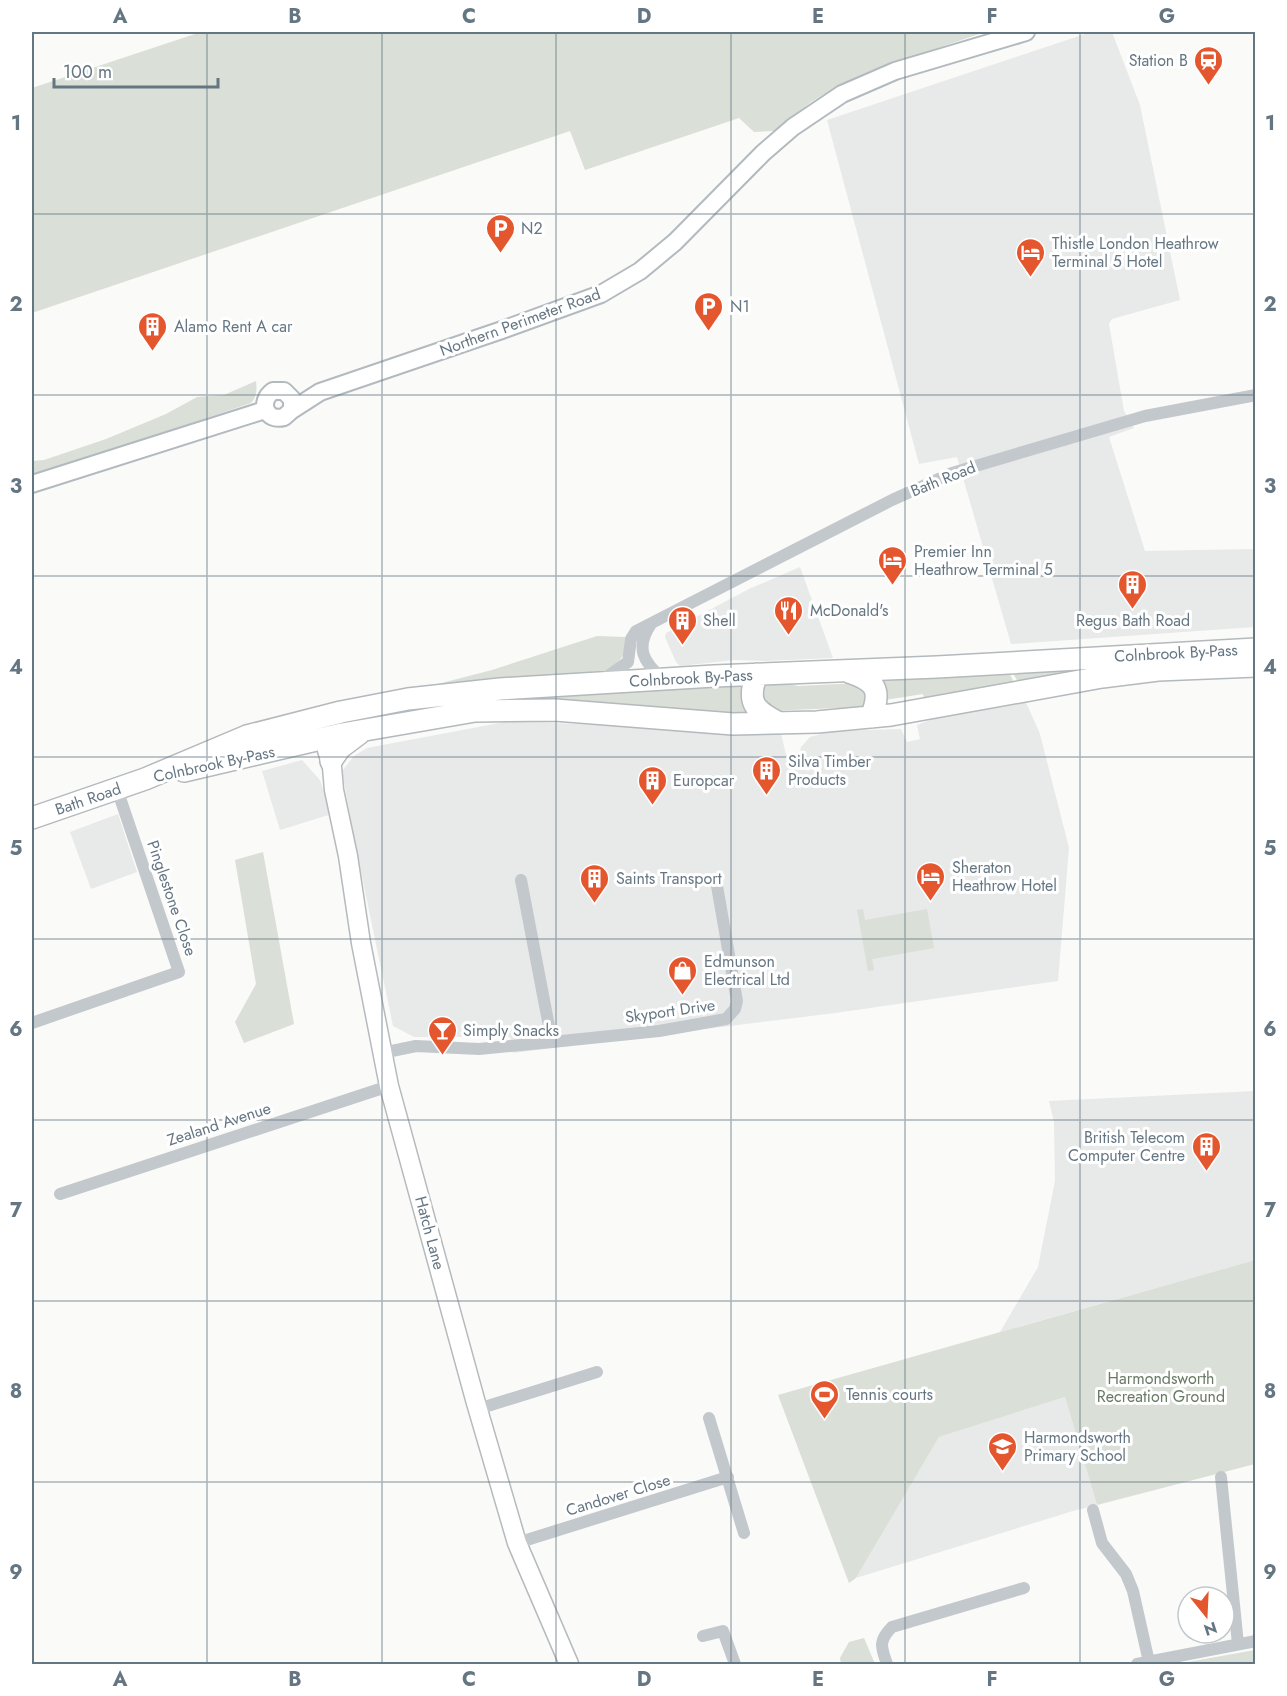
<svg xmlns="http://www.w3.org/2000/svg" width="1287" height="1696" font-family="Jost,sans-serif">
<style>
.built{fill:#e8e9e9}
.green{fill:#dadfd7}
.lines{fill:none;stroke-linecap:round;stroke-linejoin:round}
.secondary-casing{stroke:#b3babf;stroke-width:20}
.primary-casing{stroke:#b5babe;stroke-width:21}
.highway-casing{stroke:#b4b9bd;stroke-width:24}
.street{stroke:#c3c8cc;stroke-width:12}
.secondary{stroke:#fff;stroke-width:16}
.primary{stroke:#fff;stroke-width:18}
.highway{stroke:#fff;stroke-width:21}
.grid{fill:none;stroke:#657683;stroke-width:1.5;stroke-opacity:0.55}
.labels{text-anchor:middle;dominant-baseline:central;stroke-width:6;stroke-linejoin:round;paint-order:stroke}
.poi-label{font-size:16px;fill:#657683;stroke:#fff;text-anchor:start}
.street-label{font-size:16px;fill:#657683;stroke:#fff}
.park-label{font-size:16px;fill:#687a64;stroke:#fff}
.neatline{fill:none;stroke:#657683;stroke-width:2}
.grid-label{font-size:20px;text-anchor:middle;font-weight:bold;fill:#657683}
</style>
<rect width="100%" height="100%" fill="#fafaf8"/>
<path class="built" d="M1091,32H1112L1140,105L1180,300L1112,319L1109,324L1124,411L1134,428L1109,437L1145,551L1255,549V627L1011,644L957,457L919,464L827,120Z
M800,567L833,658L765,661L735,660L680,666L676,662L665,637L666,633L749,589Z
M1025,700L1040,734L1069,848L1058,981L835,1013L513,1053L510,1037H414L393,1026L356,848L342,771L354,756L367,748L510,721L781,733L786,755L800,752L801,747L810,737L831,731L901,729L907,742L920,739L917,725L944,715Z
M302,760L320,780L332,814L280,830L262,771Z
M118,814L137,872L91,889L70,832Z
M1255,1091V1260L1000,1332L1038,1267L1055,1181L1054,1122L1049,1101Z
M1065,1397L1097,1505L1073,1511L856,1578L939,1437Z"/>
<path class="green" d="M201,32H985L876,69L834,88L811,102L774,131L754,132L739,118L585,170L570,131L32,313V88Z
M256,381C257,390 257,396 251,403L32,477V461L44,460L106,439L166,414L197,397L224,395Z
M597,636L625,637C624,657 624,659 607,670L399,694L492,670Z
M1222,657L1019,684L1013,673Z
M1007,669L1015,684L925,703L923,694L885,700L874,676Z
M775,681L798,686L860,683L872,704L856,713L839,708L768,711L759,685Z
M746,682L751,714L430,708L360,720L325,728L326,725L448,700Z
M263,852L294,1024L244,1043L235,1022L256,984L235,860Z
M863,909L865,920L927,909L934,948L872,959L874,970L868,971L857,910Z
M1255,1260V1464L1097,1505L1065,1397L939,1437L856,1578L849,1583L778,1395Z
M864,1638L875,1664H841L840,1658L849,1642Z
M1255,1650V1664H1177Z"/>
<g class="lines">
<defs>
<path id="secondary" d="M292,410V399L284,391H273C258,402 266,422 284,417L292,410L320,392L502,330L601,294L640,271L675,242L763,153L793,127L842,94L895,71L1026,32
M32,484L265,410"/>
<path id="primary" d="M327,750L332,767L334,790L348,856L361,943L389,1086L476,1403L517,1543L569,1664"/>
<path id="highway" d="M849,672C876,681 882,690 871,717
M757,674C746,702 754,710 779,723
M331,761L340,748L360,733
M184,771L342,734L475,711L555,710L733,724L817,722L891,715L1102,677L1158,670L1256,666
M32,818L145,779L247,736L341,712L408,699L500,689L714,676L937,667L1256,649"/>
</defs>
<use href="#secondary" class="secondary-casing"/>
<use href="#primary" class="primary-casing"/>
<use href="#highway" class="highway-casing"/>
<path class="street" d="M651,624C635,648 643,662 663,679
M604,679L628,662L631,639L636,631L892,500L952,473L1145,416L1256,395
M521,880L552,1042
M32,1023L179,972L117,789
M382,1053L416,1046L479,1049L552,1042L659,1031L726,1019L735,1009L737,1001L717,886
M60,1194L389,1086
M478,1409L597,1372
M709,1418L744,1533
M1221,1477L1238,1644
M1093,1510L1102,1543L1126,1574L1133,1591L1149,1662
M517,1543L728,1477
M703,1636L723,1631L735,1664
M887,1664C881,1647 878,1641 892,1627L1024,1588
M1137,1664L1256,1641"/>
<use href="#secondary" class="secondary"/>
<use href="#primary" class="primary"/>
<use href="#highway" class="highway"/>
</g>
<path class="grid" d="M207,32V1664M382,32V1664M556,32V1664M731,32V1664M905,32V1664M1080,32V1664M32,214H1256M32,395H1256M32,576H1256M32,757H1256M32,939H1256M32,1120H1256M32,1301H1256M32,1482H1256"/>
<defs>
<symbol id="station-pin" viewBox="-11 -11 22 30"><path d="M0 17L-7.5 6A9.5 9.5 0 1 1 7.5 6Z" fill="#e4572e" stroke="#fff"/><path d="M-3-6H3Q5-6 5-4V2Q5 4 3 4L4.5 6H3L1.5 4h-3L-3 6H-4.5L-3 4Q-5 4-5 2V-4Q-5-6-3-6ZM-3.5-4v3h7v-3ZM-3.5 1v1.5H-2V1ZM2 1v1.5H3.5V1Z" fill="#fff"/></symbol>
<symbol id="parking-pin" viewBox="-11 -11 22 30"><path d="M0 17L-7.5 6A9.5 9.5 0 1 1 7.5 6Z" fill="#e4572e" stroke="#fff"/><path d="M-3.5-5.5H1a3.5 3.5 0 0 1 0 7H-1V5.5H-3.5ZM-1-3.4V-.6H.8a1.4 1.4 0 0 0 0-2.8Z" fill="#fff"/></symbol>
<symbol id="hotel-pin" viewBox="-11 -11 22 30"><path d="M0 17L-7.5 6A9.5 9.5 0 1 1 7.5 6Z" fill="#e4572e" stroke="#fff"/><path d="M-6-4.5h1.5V1H6V5H4.5V3h-9V5H-6ZM-4 0a1.8 1.8 0 1 1 3.6 0ZM.5 0V-2.5h3Q6-2.5 6 0Z" fill="#fff"/></symbol>
<symbol id="building-pin" viewBox="-11 -11 22 30"><path d="M0 17L-7.5 6A9.5 9.5 0 1 1 7.5 6Z" fill="#e4572e" stroke="#fff"/><path d="M-4-6H4V6H1V3H-1V6H-4ZM-2.5-4.3h1.7v1.8h-1.7ZM.8-4.3h1.7v1.8H.8ZM-2.5-1h1.7V.8h-1.7ZM.8-1h1.7V.8H.8Z" fill="#fff"/></symbol>
<symbol id="restaurant-pin" viewBox="-11 -11 22 30"><path d="M0 17L-7.5 6A9.5 9.5 0 1 1 7.5 6Z" fill="#e4572e" stroke="#fff"/><path d="M-5-6h1v4h1v-4h1v4h1v-4h1v5L-1.5 .5V6h-2V.5L-5-1ZM5-6V6H3V1.5H1.5Q1.5-4 5-6Z" fill="#fff"/></symbol>
<symbol id="shop-pin" viewBox="-11 -11 22 30"><path d="M0 17L-7.5 6A9.5 9.5 0 1 1 7.5 6Z" fill="#e4572e" stroke="#fff"/><path d="M-5-2.5h2.3a2.7 3.5 0 0 1 5.4 0H5L5.5 6h-11ZM-1.5-2.5h3a1.5 2.3 0 0 0-3 0Z" fill="#fff"/></symbol>
<symbol id="bar-pin" viewBox="-11 -11 22 30"><path d="M0 17L-7.5 6A9.5 9.5 0 1 1 7.5 6Z" fill="#e4572e" stroke="#fff"/><path d="M-6-5H6L.8 .8V4.5H3.5V6h-7V4.5H-.8V.8Z" fill="#fff"/></symbol>
<symbol id="stadium-pin" viewBox="-11 -11 22 30"><path d="M0 17L-7.5 6A9.5 9.5 0 1 1 7.5 6Z" fill="#e4572e" stroke="#fff"/><path d="M0-5a6.5 5 0 1 0 0 10a6.5 5 0 1 0 0-10ZM-3.5-1.8h7v3.6h-7Z" fill="#fff"/></symbol>
<symbol id="school-pin" viewBox="-11 -11 22 30"><path d="M0 17L-7.5 6A9.5 9.5 0 1 1 7.5 6Z" fill="#e4572e" stroke="#fff"/><path d="M0-5L7-2L0 1L-7-2ZM-4 1L0 2.5L4 1V4Q0 6-4 4Z" fill="#fff"/></symbol>
</defs>
<g fill-rule="evenodd">
<use href="#station-pin" x="1192" y="44" width="33" height="45"/>
<use href="#parking-pin" x="484" y="212" width="33" height="45"/>
<use href="#hotel-pin" x="1014" y="236" width="33" height="45"/>
<use href="#parking-pin" x="692" y="290" width="33" height="45"/>
<use href="#building-pin" x="136" y="310" width="33" height="45"/>
<use href="#hotel-pin" x="876" y="544" width="33" height="45"/>
<use href="#building-pin" x="1116" y="568" width="33" height="45"/>
<use href="#restaurant-pin" x="772" y="594" width="33" height="45"/>
<use href="#building-pin" x="666" y="604" width="33" height="45"/>
<use href="#building-pin" x="750" y="754" width="33" height="45"/>
<use href="#building-pin" x="636" y="764" width="33" height="45"/>
<use href="#hotel-pin" x="914" y="860" width="33" height="45"/>
<use href="#building-pin" x="578" y="862" width="33" height="45"/>
<use href="#shop-pin" x="666" y="954" width="33" height="45"/>
<use href="#bar-pin" x="426" y="1014" width="33" height="45"/>
<use href="#building-pin" x="1190" y="1130" width="33" height="45"/>
<use href="#stadium-pin" x="808" y="1378" width="33" height="45"/>
<use href="#school-pin" x="986" y="1430" width="33" height="45"/>
</g>
<g class="labels">
<g class="poi-label">
<text x="1188" y="60" text-anchor="end">Station B</text>
<text x="521" y="228">N2</text>
<text x="1052" y="243">Thistle London Heathrow<tspan x="1052" dy="18">Terminal 5 Hotel</tspan></text>
<text x="730" y="306">N1</text>
<text x="174" y="326">Alamo Rent A car</text>
<text x="914" y="551">Premier Inn<tspan x="914" dy="18">Heathrow Terminal 5</tspan></text>
<text x="810" y="610">McDonald's</text>
<text x="703" y="620">Shell</text>
<text x="1133" y="620" text-anchor="middle">Regus Bath Road</text>
<text x="788" y="761">Silva Timber<tspan x="788" dy="18">Products</tspan></text>
<text x="673" y="780">Europcar</text>
<text x="952" y="867">Sheraton<tspan x="952" dy="18">Heathrow Hotel</tspan></text>
<text x="616" y="878">Saints Transport</text>
<text x="704" y="961">Edmunson<tspan x="704" dy="18">Electrical Ltd</tspan></text>
<text x="463" y="1030">Simply Snacks</text>
<text x="1185" y="1137" text-anchor="end">British Telecom<tspan x="1185" dy="18">Computer Centre</tspan></text>
<text x="846" y="1394">Tennis courts</text>
<text x="1024" y="1437">Harmondsworth<tspan x="1024" dy="18">Primary School</tspan></text>
</g>
<g class="street-label">
<text transform="translate(520 322) rotate(-20)">Northern Perimeter Road</text>
<text transform="translate(943 479) rotate(-22)">Bath Road</text>
<text transform="translate(1176 653) rotate(-3)">Colnbrook By-Pass</text>
<text transform="translate(691 678) rotate(-3)">Colnbrook By-Pass</text>
<text transform="translate(214 764) rotate(-12)">Colnbrook By-Pass</text>
<text transform="translate(88 799) rotate(-19)">Bath Road</text>
<text transform="translate(172 898) rotate(71)">Pinglestone Close</text>
<text transform="translate(670 1011) rotate(-8)">Skyport Drive</text>
<text transform="translate(219 1124) rotate(-18)">Zealand Avenue</text>
<text transform="translate(430 1233) rotate(75)">Hatch Lane</text>
<text transform="translate(618 1495) rotate(-17)">Candover Close</text>
</g>
<g class="park-label">
<text x="1161" y="1378">Harmondsworth<tspan x="1161" dy="18">Recreation Ground</tspan></text>
</g>
</g>
<rect width="1287" height="1696" fill="none" stroke="#ffffff" stroke-width="66"/>
<g transform="translate(1206 1615) rotate(162)"><circle r="28" fill="#ffffff" stroke="#c1c8cd" stroke-width="1.5"/>
<path d="M0-4.5L10 22L0 15L-10 22Z" fill="#e4572e"/>
<text y="-9" font-size="16" font-weight="bold" text-anchor="middle" fill="#657683">N</text>
</g>
<path d="M54 78v9h164v-9" fill="none" stroke="#657683" stroke-width="3"/>
<text x="63" y="78" font-size="18" fill="#657683" stroke="#ffffff" stroke-width="4.5" paint-order="stroke">100 m</text>
<rect x="33" y="33" width="1221" height="1630" class="neatline"/>
<g class="grid-label">
<text x="120" y="23">A</text>
<text x="295" y="23">B</text>
<text x="469" y="23">C</text>
<text x="644" y="23">D</text>
<text x="818" y="23">E</text>
<text x="992" y="23">F</text>
<text x="1167" y="23">G</text>
<text x="16" y="130">1</text>
<text x="1270" y="130">1</text>
<text x="16" y="311">2</text>
<text x="1270" y="311">2</text>
<text x="16" y="493">3</text>
<text x="1270" y="493">3</text>
<text x="16" y="674">4</text>
<text x="1270" y="674">4</text>
<text x="16" y="855">5</text>
<text x="1270" y="855">5</text>
<text x="16" y="1036">6</text>
<text x="1270" y="1036">6</text>
<text x="16" y="1217">7</text>
<text x="1270" y="1217">7</text>
<text x="16" y="1398">8</text>
<text x="1270" y="1398">8</text>
<text x="16" y="1579">9</text>
<text x="1270" y="1579">9</text>
<text x="120" y="1686">A</text>
<text x="295" y="1686">B</text>
<text x="469" y="1686">C</text>
<text x="644" y="1686">D</text>
<text x="818" y="1686">E</text>
<text x="992" y="1686">F</text>
<text x="1167" y="1686">G</text>
</g>
</svg>
